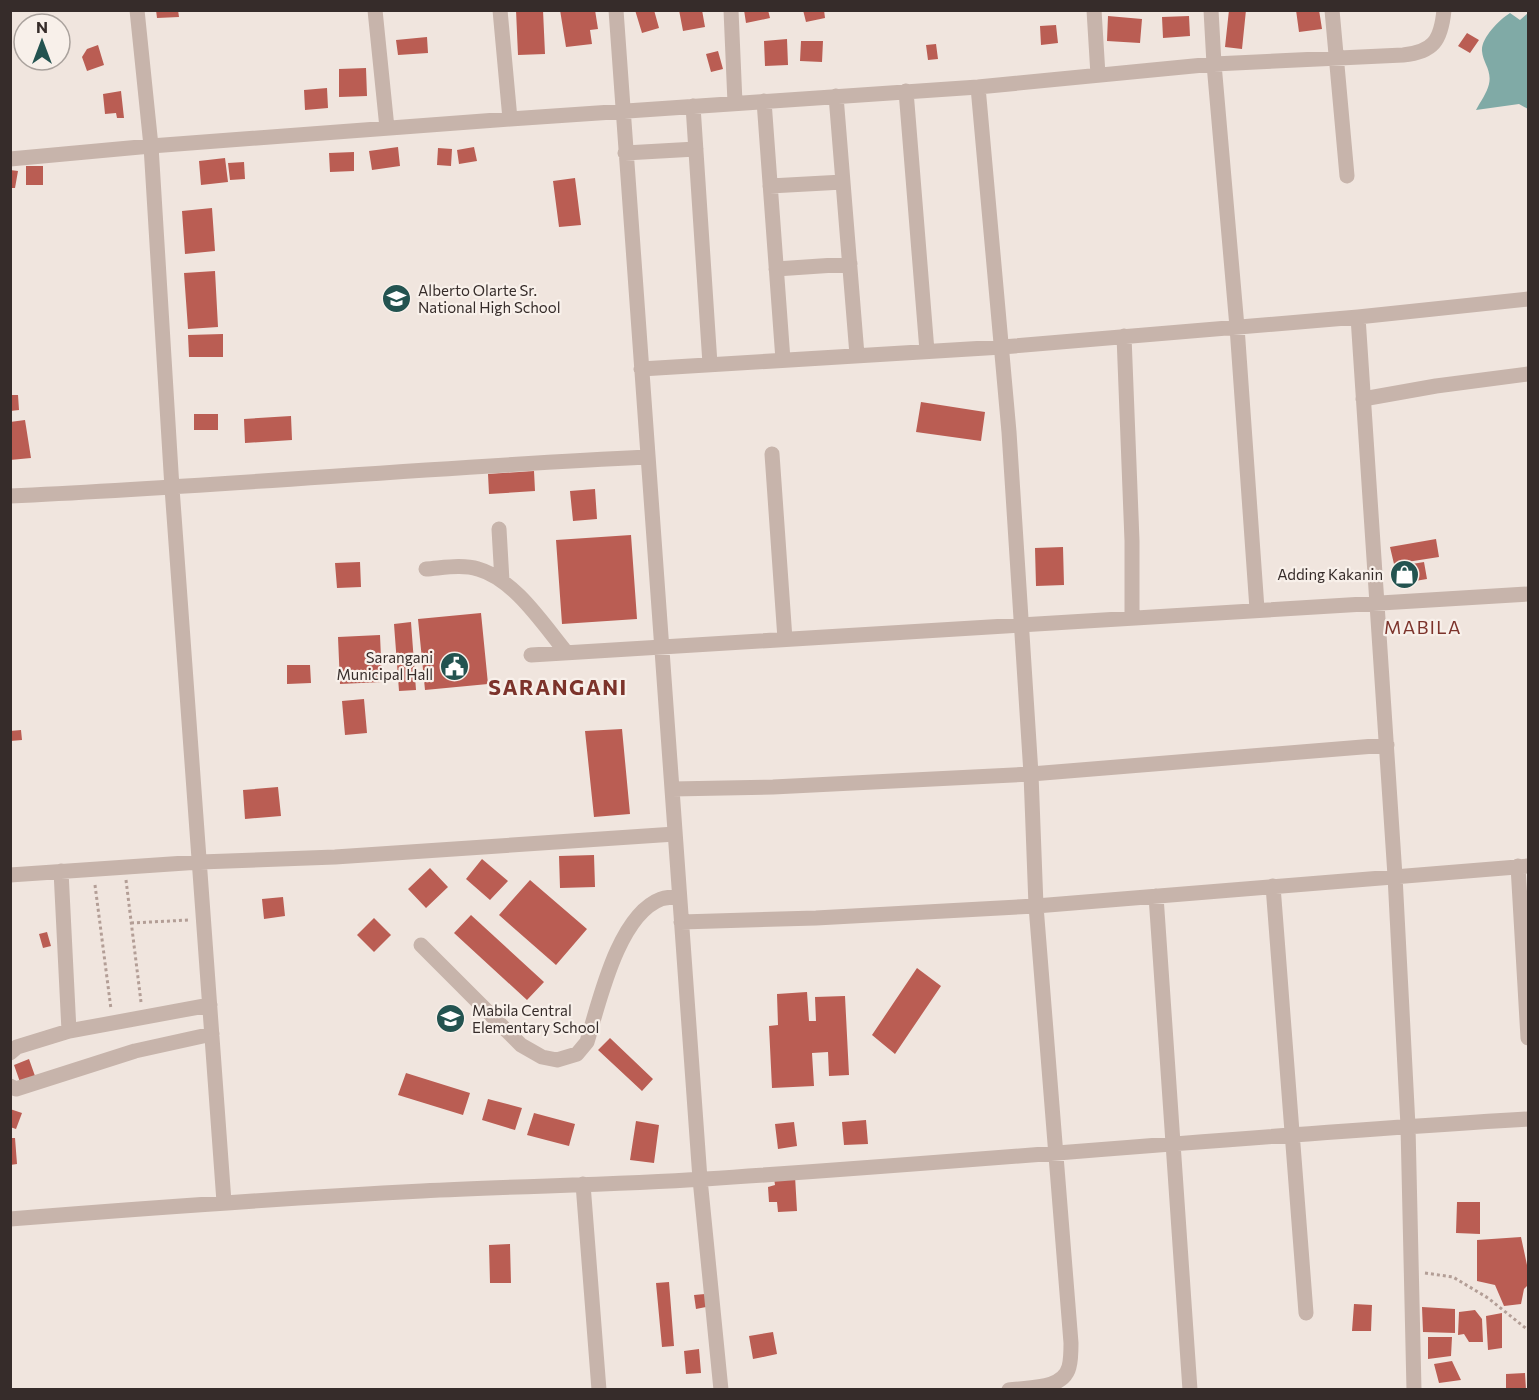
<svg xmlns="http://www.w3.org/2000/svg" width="1539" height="1400" font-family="Commissioner,sans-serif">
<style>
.water{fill:#80aaa6}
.building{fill:#ba5d53}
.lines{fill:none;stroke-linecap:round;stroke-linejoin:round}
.path{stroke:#b39e96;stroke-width:3;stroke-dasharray:3 3;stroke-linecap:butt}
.minor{stroke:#c7b4ab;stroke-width:15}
.labels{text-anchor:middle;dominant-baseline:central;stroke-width:4.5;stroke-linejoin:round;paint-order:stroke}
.poi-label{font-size:15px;fill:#362c2a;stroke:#f8f0ea;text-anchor:start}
.quarter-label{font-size:18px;letter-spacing:1.5px;fill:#7c332b;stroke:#f8f0ea}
.district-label{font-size:21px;font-weight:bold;letter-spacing:1.5px;fill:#7c332b;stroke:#f8f0ea}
</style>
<rect width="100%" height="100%" fill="#f0e5de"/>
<path class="water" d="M1510,13L1520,20L1528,13V109L1519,104L1476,110C1480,102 1487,93 1489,84C1492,70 1483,63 1482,51C1481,38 1499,20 1510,13Z"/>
<path class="building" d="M156,10H178L179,17L157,18Z
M516,10H543L545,54L518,55Z
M560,10H595L598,29L590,30L592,44L566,47Z
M635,10H654L659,28L642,33Z
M679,10H702L705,27L683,31Z
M744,10H768L770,18L746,23Z
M803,10H824L825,18L806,22Z
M1229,10H1246L1242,49L1225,47Z
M1296,10H1319L1322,29L1299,32Z
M1108,16L1142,19L1140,43L1107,41Z
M1189,16L1190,36L1163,38L1162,17Z
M1056,25L1058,43L1041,45L1040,26Z
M1467,33L1479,40L1470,53L1458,46Z
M427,37L428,53L398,55L396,40Z
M787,39L788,65L765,66L764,41Z
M801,41H823L822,62L800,61Z
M936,44L938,59L928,60L926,45Z
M98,45L104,65L87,71L82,57L87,49Z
M718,51L723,69L711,72L706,54Z
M366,68L367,96L339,97V69Z
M327,88L328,108L305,110L304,90Z
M121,91L124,118H117L116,113L105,114L103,94Z
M398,147L400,166L372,170L369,151Z
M474,147L477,161L459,164L457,150Z
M438,148L452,149L451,166L437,165Z
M354,152V171L330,172L329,153Z
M225,158L228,182L201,185L199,161Z
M244,162L245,179L230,180L228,163Z
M26,166H43V185H26Z
M10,170L18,171L15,188H10Z
M575,178L581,225L559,227L553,181Z
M212,208L215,251L185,254L182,211Z
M215,271L218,327L188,329L184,273Z
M223,334V357H189L188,335Z
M10,395H18L19,410L10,411Z
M921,402L985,412L981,441L916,432Z
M194,414H218V430H194Z
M291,416L292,440L245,443L244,419Z
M25,420L31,458L10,460V422Z
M534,471L535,491L489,494L488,474Z
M595,489L597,519L573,521L570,491Z
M631,535L637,619L562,624L556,540Z
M1436,539L1439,557L1394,564L1390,547Z
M1063,547L1064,585L1036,586L1035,548Z
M360,562L361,587L337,588L335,563Z
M1424,562L1427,579L1415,581L1412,564Z
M1410,564L1413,581L1398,584L1395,567Z
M481,613L488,684L425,690L418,619Z
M411,622L416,690L399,691L394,624Z
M380,635L382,682L340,684L338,637Z
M287,665H310L311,683L287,684Z
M364,699L367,733L345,735L342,701Z
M622,729L630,814L594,817L585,731Z
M21,730L22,740L10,741V731Z
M278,787L281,816L245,819L243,790Z
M594,855L595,887L560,888L559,856Z
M482,859L508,881L490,900L466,879Z
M430,868L448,887L426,908L408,889Z
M530,880L587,929L556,965L499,915Z
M283,897L285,916L264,919L262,899Z
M471,915L544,982L527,1000L454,933Z
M374,918L391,935L374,952L357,935Z
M47,932L51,946L43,948L39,934Z
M917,968L941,986L895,1054L872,1035Z
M807,992L809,1021H816L815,997L845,996L849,1075L829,1076L828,1052L812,1053L814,1086L772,1088L769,1026L778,1025L777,994Z
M610,1038L653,1079L642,1091L598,1050Z
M29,1059L35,1076L20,1082L14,1065Z
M406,1073L470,1093L463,1115L398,1095Z
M488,1099L522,1108L515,1130L482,1120Z
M10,1109L22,1113L16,1129L10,1127Z
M534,1113L575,1124L569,1146L527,1135Z
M866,1120L868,1144L844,1145L842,1122Z
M636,1121L659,1125L654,1163L630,1160Z
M794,1122L797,1146L778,1149L775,1124Z
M10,1138H15L17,1164L10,1165Z
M795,1176L797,1211L778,1212L777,1202H769L768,1187L775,1185L774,1178Z
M1457,1202H1480V1234L1456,1233Z
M1521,1237L1527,1265L1528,1285L1524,1289L1521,1304L1504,1306L1495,1285L1477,1281V1240Z
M510,1244L511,1283H490L489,1245Z
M669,1282L674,1346L662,1347L656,1283Z
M705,1294L706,1307L696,1309L694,1295Z
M1354,1304L1372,1305L1371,1331H1352Z
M1422,1307L1455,1309V1333L1423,1332Z
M1475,1310L1482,1319L1483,1342H1469L1464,1334L1458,1335L1459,1312Z
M1502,1313V1348L1488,1350L1486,1316Z
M773,1332L777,1354L753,1359L749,1336Z
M1428,1337H1452L1451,1356L1428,1359Z
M699,1349L701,1373L686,1374L684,1351Z
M1452,1361L1461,1380L1439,1383L1434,1364Z
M1525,1373L1526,1390H1506V1374Z"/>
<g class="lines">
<path class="path" d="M126,880L141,1002
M95,885L111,1009
M131,923L189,920
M1425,1273L1453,1277L1488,1298L1528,1330"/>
<path class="minor" d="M137,10L151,146L172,488L224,1202
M375,10L387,128
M500,10L510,119
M616,10L700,1179L721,1390
M731,10L735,103
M1094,10L1098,75
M1211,10L1214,64L1237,327L1257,609
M1332,10L1347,176
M978,87L1009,432L1031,774L1036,906L1071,1343C1071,1350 1071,1360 1069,1367C1063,1390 1028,1387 1009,1390
M906,91L927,351
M836,96L857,355
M764,101L783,360
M693,106L710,364
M625,153L696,149
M10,159L151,146L510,119L978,87L1214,64L1403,55C1433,52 1441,41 1444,10
M770,186L843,182
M776,269L850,264
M1358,317L1395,876L1408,1126L1414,1390
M1124,336L1132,541V618
M641,369L1002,347L1358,317L1528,299
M1363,399L1436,386L1528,374
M772,454L785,639
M10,496C223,486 435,467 647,457
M499,529L502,581
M426,569C442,568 462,564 478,569C514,579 543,624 566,652
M531,655L1528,594
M672,789L773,787L1031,774L1387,745
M1518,866L1528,1038
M61,871L69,1031
M10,875L200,862L335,857L675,834
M1273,886L1306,1313
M1156,896L1190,1390
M681,922L816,918L1036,906L1528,866
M421,945L521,1045L542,1057L557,1060L577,1054L587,1042C599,1003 618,915 661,899C667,897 673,897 679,897
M10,1053L17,1047L69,1031L210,1005
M10,1086L16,1089L135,1051L212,1034
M583,1184L599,1390
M10,1219C148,1208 285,1198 422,1191C517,1186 611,1185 705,1179C980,1161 1254,1135 1528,1119"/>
</g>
<defs>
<symbol id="school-disc" viewBox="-11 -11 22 22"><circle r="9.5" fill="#235350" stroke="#f8f0ea"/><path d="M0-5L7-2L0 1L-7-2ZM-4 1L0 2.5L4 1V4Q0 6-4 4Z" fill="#fff"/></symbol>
<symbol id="shop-disc" viewBox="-11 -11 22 22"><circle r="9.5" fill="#235350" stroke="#f8f0ea"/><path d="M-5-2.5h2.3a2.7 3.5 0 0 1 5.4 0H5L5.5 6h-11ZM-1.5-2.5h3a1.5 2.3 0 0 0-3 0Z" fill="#fff"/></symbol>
<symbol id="civic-disc" viewBox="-11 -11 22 22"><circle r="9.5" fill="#235350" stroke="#f8f0ea"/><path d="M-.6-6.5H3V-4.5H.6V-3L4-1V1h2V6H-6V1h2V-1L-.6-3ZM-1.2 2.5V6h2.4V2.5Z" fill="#fff"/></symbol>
</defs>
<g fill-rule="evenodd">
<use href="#school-disc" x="380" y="282" width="33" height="33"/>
<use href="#shop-disc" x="1388" y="558" width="33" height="33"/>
<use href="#civic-disc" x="438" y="650" width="33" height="33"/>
<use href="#school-disc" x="434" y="1002" width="33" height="33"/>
</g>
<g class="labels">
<g class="poi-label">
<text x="418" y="290">Alberto Olarte Sr.<tspan x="418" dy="17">National High School</tspan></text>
<text x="1383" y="574" text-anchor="end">Adding Kakanin</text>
<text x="433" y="657" text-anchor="end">Sarangani<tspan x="433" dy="17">Municipal Hall</tspan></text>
<text x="472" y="1010">Mabila Central<tspan x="472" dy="17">Elementary School</tspan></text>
</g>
<g class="quarter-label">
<text x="1423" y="627">MABILA</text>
</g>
<g class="district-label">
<text x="558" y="686">SARANGANI</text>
</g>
</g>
<rect width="1539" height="1400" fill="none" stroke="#362c2a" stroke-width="24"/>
<g transform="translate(42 42)"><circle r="28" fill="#f8f0ea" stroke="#aaa29d" stroke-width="1.5"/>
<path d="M0-4.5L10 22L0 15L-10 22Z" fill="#235350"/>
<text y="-9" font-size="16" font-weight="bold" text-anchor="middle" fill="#362c2a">N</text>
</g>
</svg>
